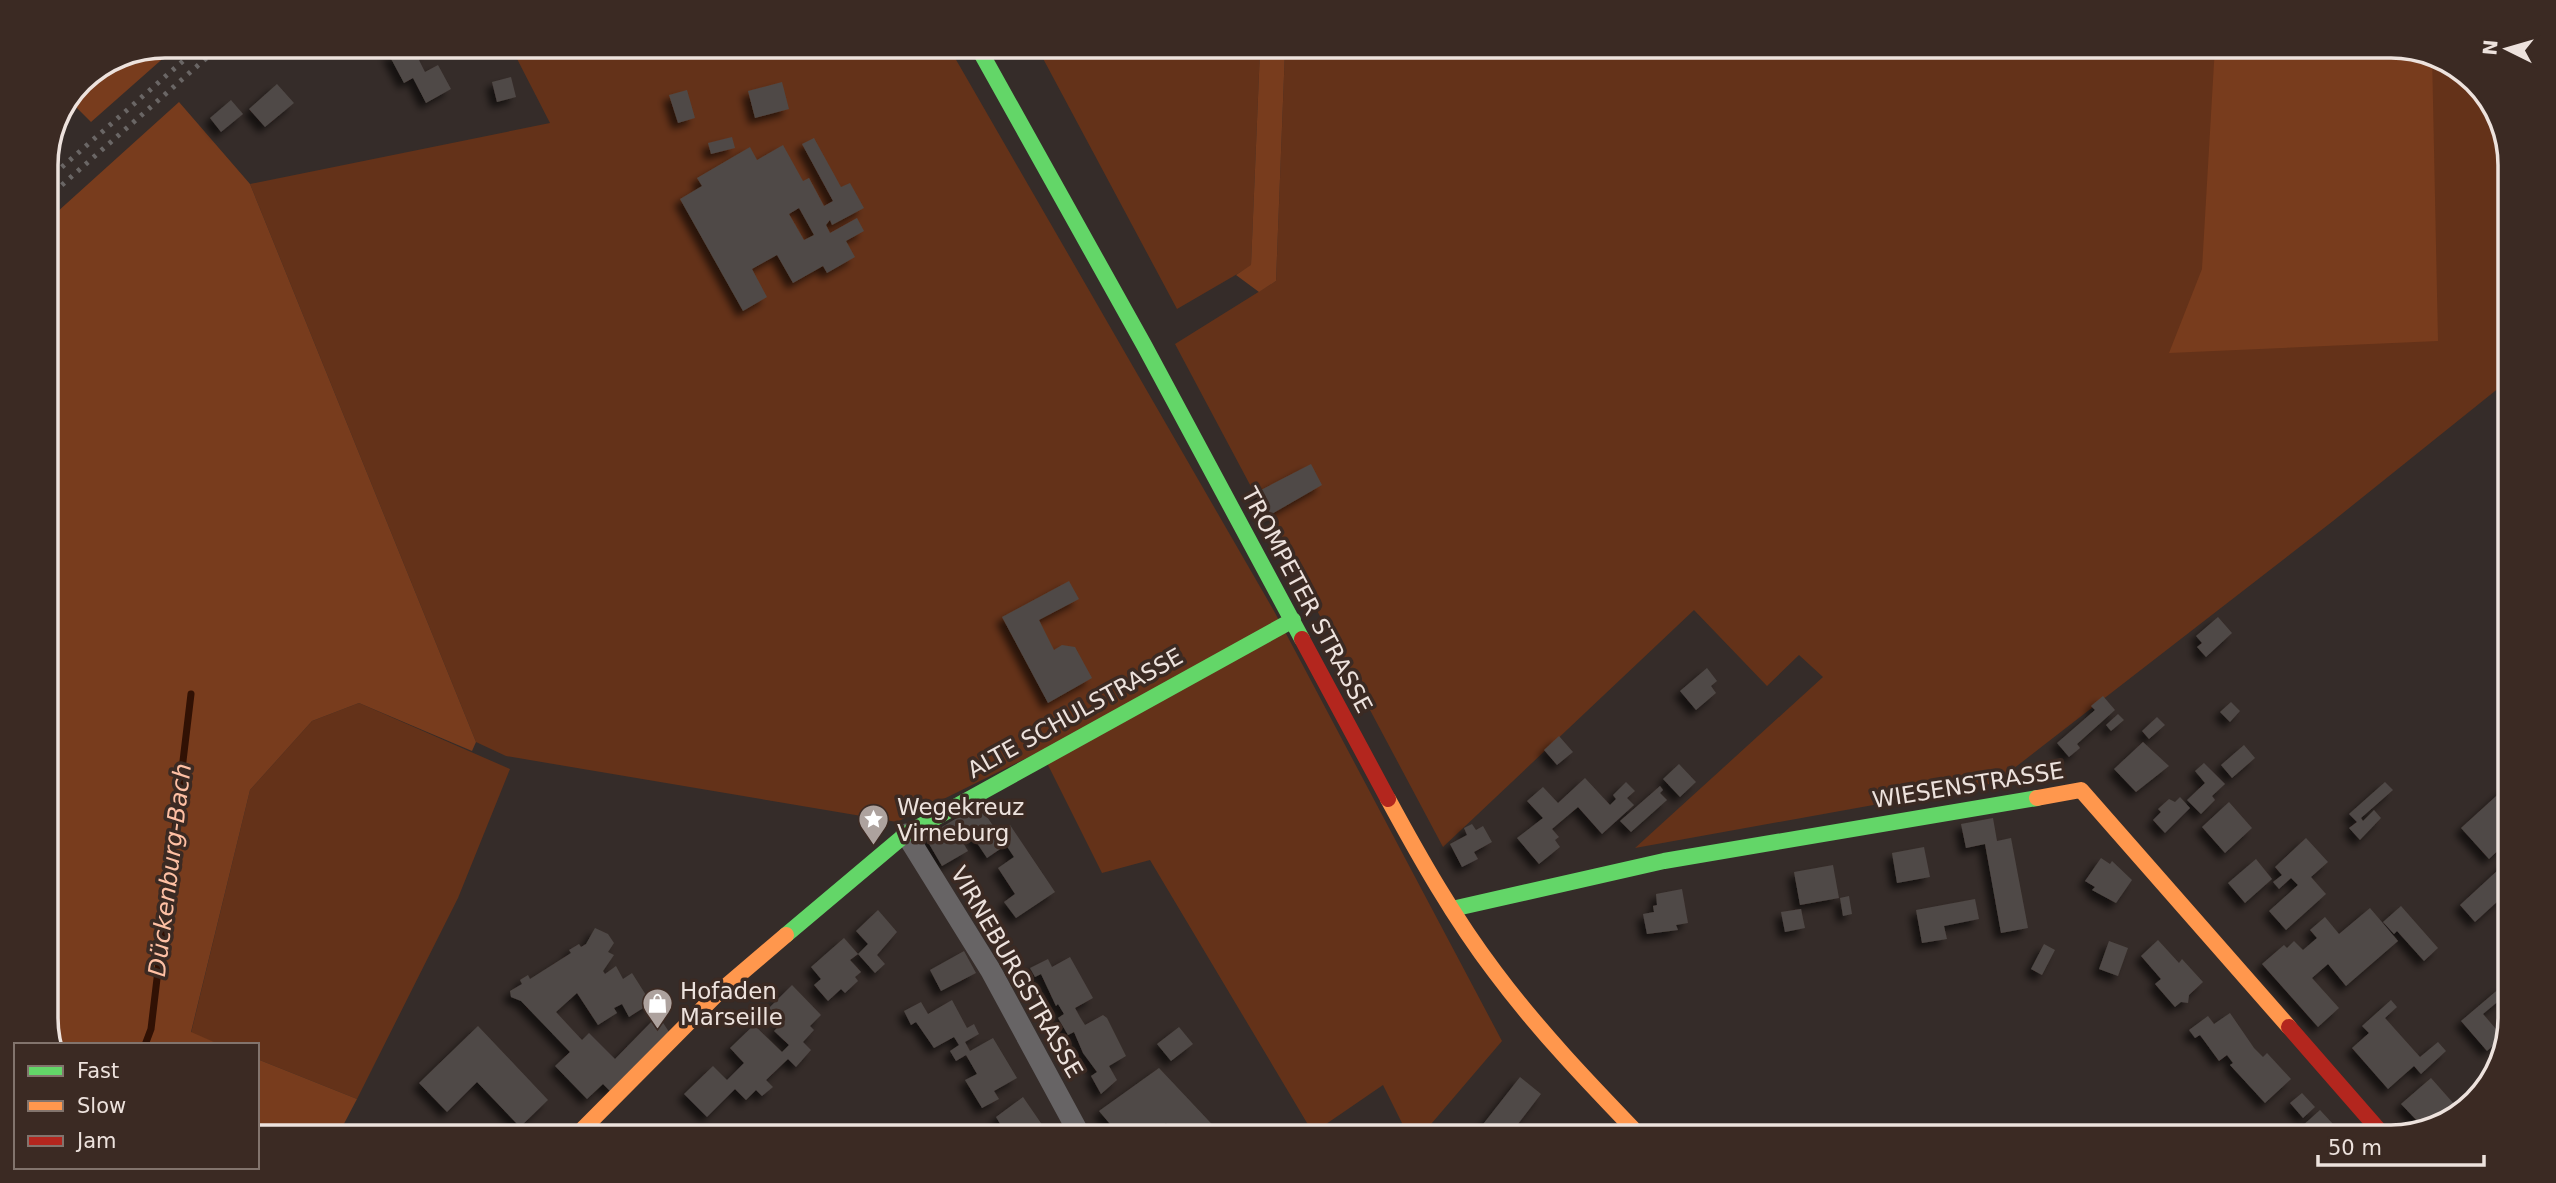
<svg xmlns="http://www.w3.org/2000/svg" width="2556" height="1183" font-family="'DejaVu Sans',sans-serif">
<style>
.green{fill:#643219}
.forest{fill:#783c1d}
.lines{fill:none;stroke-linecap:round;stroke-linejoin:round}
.stream{stroke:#311104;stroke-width:7}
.building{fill:#504946;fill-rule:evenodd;filter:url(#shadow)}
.street{stroke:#676465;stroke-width:21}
.fast{stroke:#63d668;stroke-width:16}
.slow{stroke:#ff974d;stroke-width:16}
.jam{stroke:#b3261e;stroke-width:16}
.rail{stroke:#6a6665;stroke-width:5;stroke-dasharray:3.5 7;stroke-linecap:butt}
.labels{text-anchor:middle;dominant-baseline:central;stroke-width:7;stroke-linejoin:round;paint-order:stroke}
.street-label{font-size:23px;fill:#ede2dd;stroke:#3b2a23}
.poi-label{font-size:23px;fill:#ede2dd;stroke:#3b2a23;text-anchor:start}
.water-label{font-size:24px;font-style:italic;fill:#fec0a4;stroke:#3b2a23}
.rim{fill:none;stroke:#ede2dd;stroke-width:3.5}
</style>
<defs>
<filter id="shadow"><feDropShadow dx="-6" dy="6" stdDeviation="3.5" flood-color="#0009"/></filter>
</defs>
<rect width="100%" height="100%" fill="#352c29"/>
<path class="green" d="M2391,46L2437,55L2490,98L2510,157V379L2333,521L1995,783L1635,848L1823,677L1799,655L1767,686L1694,610L1443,847L1175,344L1276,281L1285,50Z
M1260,50L1251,266L1177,309L1039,51Z
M951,51L1274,611L1502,1041L1420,1137H1409L1383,1085L1313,1133L1150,860L1102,873L1041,751L897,822L506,756L476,742L250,184L550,123L514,53Z
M359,703L510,769L458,898L357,1099L257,1059V1045H221L191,1033L250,790L312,721Z"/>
<path class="forest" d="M2215,46H2391L2432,54L2438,341L2169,353L2202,269Z
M1260,50H1285L1276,281L1259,292L1236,275L1251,265Z
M119,54H168L91,122L71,102Z
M179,102L250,184L476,742L472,751L359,703L312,721L250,790L191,1032L221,1045H53L46,1027V222Z
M257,1059L357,1099L337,1137H257Z"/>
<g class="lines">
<path class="stream" d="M145,1045L151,1029L191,694"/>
</g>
<path class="building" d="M388,53H425L419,60L425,72L438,65L451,89L426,103L413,78L404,83Z
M511,77L516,97L497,102L492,82Z
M782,82L789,109L755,118L748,91Z
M277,84L294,103L265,127L249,109Z
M687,90L695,118L678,123L669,95Z
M231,100L243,114L221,132L210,118Z
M732,137L735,148L711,154L708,143Z
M814,138L841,187L850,183L864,208L832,225L830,220L826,225L830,233L857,218L864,231L846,241L855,257L827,273L823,266L793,283L777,255L752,269L767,297L743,311L680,199L702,186L697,178L750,147L757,160L783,145L803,181L809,178L824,206L833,201L802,144ZM799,208L814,235L804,240L789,214Z
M1311,464L1322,485L1270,515L1257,492Z
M1069,581L1079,599L1039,620L1054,650L1062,645L1075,647L1092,678L1048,703L1002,617Z
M2218,617L2232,633L2206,657L2197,647L2202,643L2196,636Z
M1707,668L1717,681L1711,686L1716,693L1696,710L1680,691Z
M2103,696L2115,710L2077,744L2080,748L2069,757L2057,743L2095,710L2091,706Z
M2231,702L2240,711L2230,722L2220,712Z
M2118,714L2124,720L2111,731L2106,725Z
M2157,717L2165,725L2149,739L2142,731Z
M1559,736L1573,752L1557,765L1544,750Z
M2143,742L2169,766L2136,792L2114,769Z
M2244,745L2255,758L2232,778L2221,765Z
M2204,763L2225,784L2212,796L2215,800L2201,814L2187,800L2205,783L2195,771Z
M1679,764L1696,782L1680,797L1663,779Z
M1585,778L1610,805L1616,799L1613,795L1626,782L1635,791L1627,798L1634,805L1602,834L1578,807L1552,829L1559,837L1555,840L1560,847L1539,864L1517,838L1543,818L1527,801L1543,787L1558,803Z
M2385,782L2393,790L2361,818L2363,821L2374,810L2381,818L2360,840L2349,828L2357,822L2349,814Z
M1660,786L1663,790L1660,793L1667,800L1631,832L1620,821Z
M2505,788L2510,794V839L2489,859L2461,828Z
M2180,797L2190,808L2165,833L2153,820L2161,812L2158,809L2169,799L2175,802Z
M2229,802L2252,828L2225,853L2202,827Z
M979,805L998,833L1010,825L1055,892L1016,918L1004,902L1015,894L998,868L1014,857L1006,845L987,858L967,828L957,833L968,851L942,866L925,837Z
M1993,818L1997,841L2011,838L2028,928L2001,933L1985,844L1966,848L1961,824Z
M1472,824L1476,830L1483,826L1492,842L1474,852L1478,859L1462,867L1450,844L1467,835L1464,828Z
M2306,838L2328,862L2311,877L2326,894L2286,930L2269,911L2298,885L2291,878L2279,889L2273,882L2282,875L2275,867Z
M1924,847L1930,877L1897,883L1892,853Z
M2101,858L2110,864L2112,861L2132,880L2116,903L2092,890L2095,887L2085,881Z
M2256,859L2272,879L2245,903L2228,883Z
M2510,859V890L2475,922L2460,905Z
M1833,865L1839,898L1800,905L1794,872Z
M1682,889L1688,923L1676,925L1678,930L1647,934L1643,914L1654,912L1653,906L1657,905L1656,894Z
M1849,896L1852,914L1843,916L1840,898Z
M1975,899L1979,919L1944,926L1947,939L1922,943L1916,910Z
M2401,906L2438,948L2424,961L2397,931L2394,934L2383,922Z
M2370,908L2398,941L2346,986L2328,964L2312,978L2339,1008L2318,1027L2262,964L2284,945L2287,948L2294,941L2303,950L2317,938L2310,930L2325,917L2339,934Z
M1801,909L1805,928L1785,932L1781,912Z
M878,910L897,932L877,955L885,964L875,973L858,954L868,944L856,931Z
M595,928L608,934L614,943L608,952L614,955L603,971L605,974L616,966L623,979L632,973L651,1003L629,1017L622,1004L614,1008L617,1013L598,1025L577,993L556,1012L582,1040L589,1033L615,1059L658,1015L669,1032L610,1091L603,1084L587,1099L555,1066L570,1052L521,1001L511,997L510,991L522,984L520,980L528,975L530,979L571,953L569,950L579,944L581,947L586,944Z
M844,938L858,954L850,960L861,972L855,977L858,981L845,993L841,989L828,1001L814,985L821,979L811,967Z
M2158,940L2179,963L2182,959L2203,982L2189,995L2188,1003L2181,1002L2175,1007L2155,984L2161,979L2141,956Z
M2109,941L2128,948L2118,976L2099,969Z
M2044,944L2055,950L2042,975L2031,969Z
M964,951L976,973L941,991L930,970Z
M1070,957L1093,998L1075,1008L1080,1017L1085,1025L1103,1015L1107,1018L1126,1056L1109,1066L1117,1080L1101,1094L1091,1076L1097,1072L1083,1053L1074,1032L1068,1035L1058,1018L1064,1014L1058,1004L1056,1006L1041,974L1035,977L1030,968L1048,959L1052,967Z
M792,985L821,1015L810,1026L814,1030L803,1042L811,1050L796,1067L788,1059L766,1080L773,1087L762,1096L756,1090L746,1100L735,1089L707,1117L684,1094L713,1066L727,1080L744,1063L730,1048L754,1025L782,1052L789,1045L774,1031L783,1022L769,1008Z
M2501,987L2507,994L2483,1014L2503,1037L2487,1051L2461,1021Z
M952,1000L967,1028L974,1024L979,1034L965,1042L970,1051L993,1038L1017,1078L994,1091L999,1099L982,1108L965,1080L977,1074L966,1055L956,1061L950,1051L959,1045L954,1037L934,1048L916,1022L911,1025L904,1011L921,1002L928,1014Z
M2391,1000L2397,1007L2385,1018L2420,1057L2438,1042L2446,1051L2421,1074L2414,1066L2388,1089L2352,1048L2369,1033L2362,1026Z
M2230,1013L2254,1048L2263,1057L2267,1053L2291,1079L2265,1103L2230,1065L2233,1063L2227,1055L2219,1061L2200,1035L2195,1038L2189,1030L2208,1016L2214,1024Z
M478,1026L548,1100L520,1127L477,1082L447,1112L419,1083Z
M1179,1027L1193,1044L1171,1061L1157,1044Z
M1159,1068L1224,1137H1179L1166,1123L1147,1137H1096L1110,1124L1099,1111Z
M1520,1077L1541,1094L1508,1137H1473Z
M2431,1078L2462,1113L2458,1117L2424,1128L2401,1104Z
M2302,1093L2315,1107L2303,1118L2290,1103Z
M1023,1097L1043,1126L1026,1135L1022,1127L1005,1132L996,1117Z
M2320,1110L2345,1137H2309L2300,1128Z"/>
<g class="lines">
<path class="street" d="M906,834L991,971L1081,1137"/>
<path class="fast" d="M980,51L1144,345L1302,639
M1452,909L1664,861L2037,798
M786,935L906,834L1293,620"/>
<path class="slow" d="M2037,798L2081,790L2289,1027
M1388,799C1420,858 1454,918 1495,972C1539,1031 1590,1084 1641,1137
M575,1137L718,993L786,935"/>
<path class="jam" d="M1302,639L1388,799
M2289,1027L2385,1137"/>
<path class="rail" d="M46,181L191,54
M46,199L211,54"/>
</g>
<defs>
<symbol id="sight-pin" viewBox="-11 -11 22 30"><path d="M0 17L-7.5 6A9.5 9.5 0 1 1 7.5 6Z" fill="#ada29e" stroke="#3b2a23"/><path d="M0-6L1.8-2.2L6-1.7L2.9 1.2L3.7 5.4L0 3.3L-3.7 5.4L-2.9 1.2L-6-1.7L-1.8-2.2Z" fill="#fff"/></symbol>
<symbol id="shop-pin" viewBox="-11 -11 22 30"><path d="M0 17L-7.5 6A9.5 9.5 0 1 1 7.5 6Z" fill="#ada29e" stroke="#3b2a23"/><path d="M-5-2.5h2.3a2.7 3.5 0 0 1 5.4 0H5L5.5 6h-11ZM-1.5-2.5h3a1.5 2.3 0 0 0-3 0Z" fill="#fff"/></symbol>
</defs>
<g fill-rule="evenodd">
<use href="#sight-pin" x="856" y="802" width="35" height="47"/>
<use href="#shop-pin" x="640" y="986" width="35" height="47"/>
</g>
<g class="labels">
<g class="street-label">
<text transform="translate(1307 600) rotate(62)">TROMPETER STRASSE</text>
<text transform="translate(1075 713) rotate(-29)">ALTE SCHULSTRASSE</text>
<text transform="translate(1968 785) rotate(-9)">WIESENSTRASSE</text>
<text transform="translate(1017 972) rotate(60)">VIRNEBURGSTRASSE</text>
</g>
<g class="poi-label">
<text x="897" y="807">Wegekreuz<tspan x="897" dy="26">Virneburg</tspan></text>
<text x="680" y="991">Hofaden<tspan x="680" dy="26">Marseille</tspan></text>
</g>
<g class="water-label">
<text transform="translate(170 870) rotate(-83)">Dückenburg-Bach</text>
</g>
</g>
<path d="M0 0H2556V1183H0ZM165 58H2391A107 107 0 0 1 2498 165V1018A107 107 0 0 1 2391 1125H165A107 107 0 0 1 58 1018V165A107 107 0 0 1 165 58Z" fill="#3b2a23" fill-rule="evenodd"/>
<path class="rim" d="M165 58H2391A107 107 0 0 1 2498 165V1018A107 107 0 0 1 2391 1125H165A107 107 0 0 1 58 1018V165A107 107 0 0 1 165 58Z"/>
<rect x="14" y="1043" width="245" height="126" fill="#3b2a23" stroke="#82746d" stroke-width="2"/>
<rect x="28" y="1066" width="35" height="10" fill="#63d668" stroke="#82746d" stroke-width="2"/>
<text x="77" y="1078" font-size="21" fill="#ede2dd">Fast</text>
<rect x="28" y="1101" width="35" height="10" fill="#ff974d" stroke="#82746d" stroke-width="2"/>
<text x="77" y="1113" font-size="21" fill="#ede2dd">Slow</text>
<rect x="28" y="1136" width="35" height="10" fill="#b3261e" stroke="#82746d" stroke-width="2"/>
<text x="77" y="1148" font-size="21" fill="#ede2dd">Jam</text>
<g transform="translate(2507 49) rotate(275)" stroke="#3b2a23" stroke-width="5" paint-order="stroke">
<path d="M0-5L12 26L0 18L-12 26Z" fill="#ede2dd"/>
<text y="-10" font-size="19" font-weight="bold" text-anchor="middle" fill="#ede2dd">N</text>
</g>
<path d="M2318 1155v10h166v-10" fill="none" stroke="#ede2dd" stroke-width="3.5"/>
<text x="2328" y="1155" font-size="21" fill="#ede2dd" stroke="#3b2a23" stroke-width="5" paint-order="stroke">50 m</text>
</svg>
